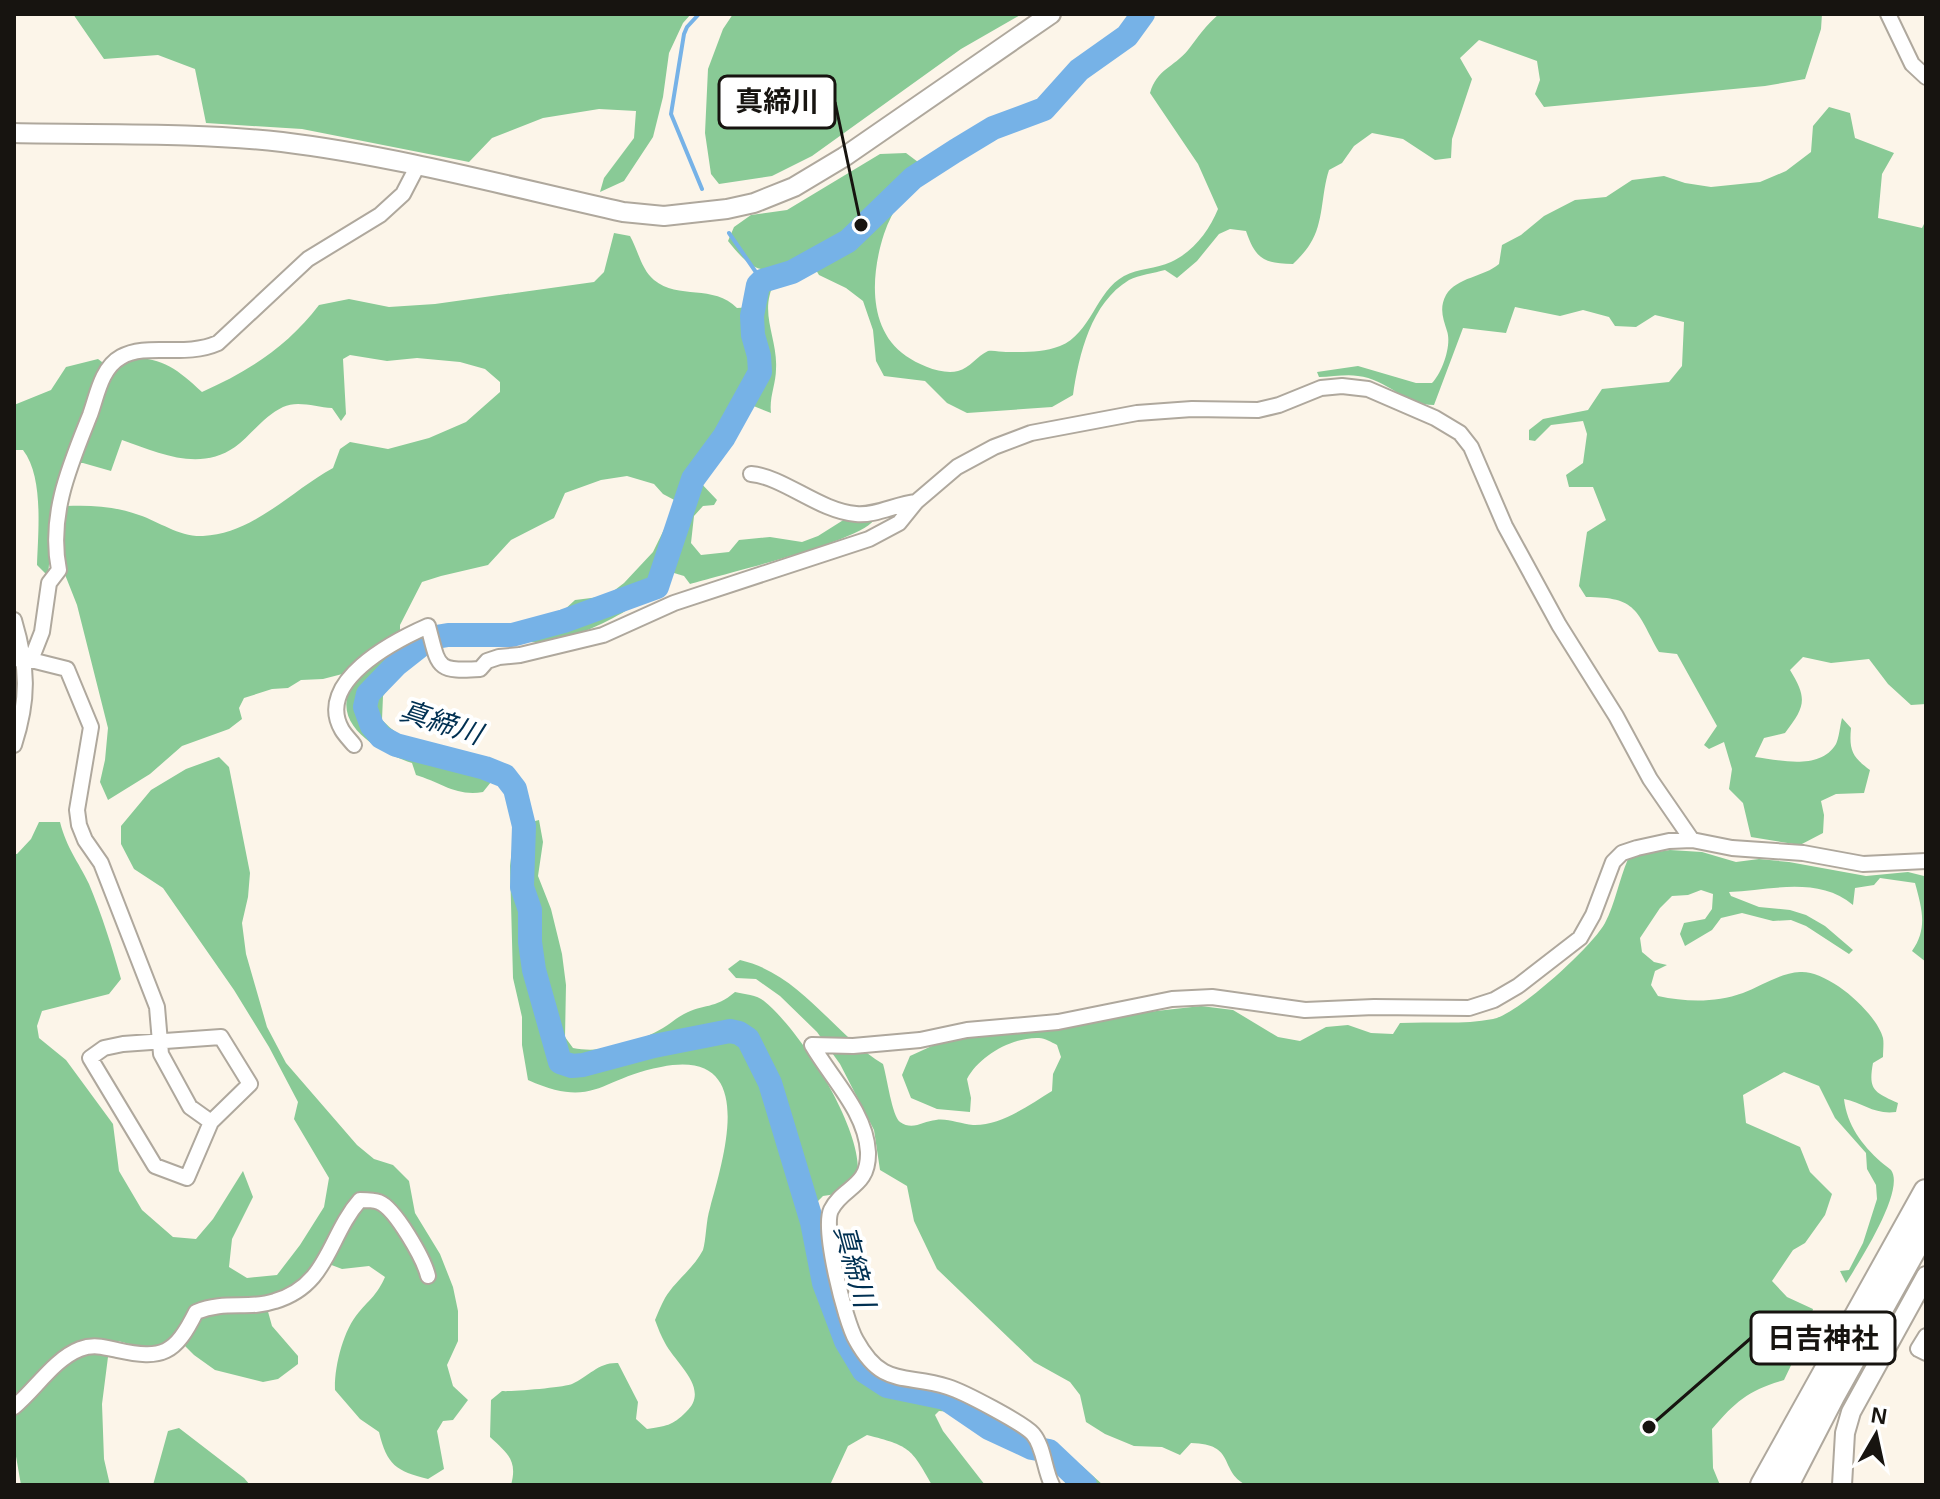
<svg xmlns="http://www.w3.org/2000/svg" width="1940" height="1499" font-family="Arial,'Noto Sans JP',sans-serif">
<rect width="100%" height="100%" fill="#fcf5e9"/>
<path fill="#89ca96" d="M73,14H691L683,23L669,53L663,97L653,137L624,181L600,192L604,178L634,138L636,111L599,109L543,118L492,138L469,162L302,129L206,123L195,69L158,55L104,59Z
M733,14H1022L961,49L812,156L772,176L719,184L711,174L705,133L708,69L723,29Z
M1219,14H1822L1821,29L1805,79L1765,86L1544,107L1535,94L1540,80L1537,61L1479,40L1460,58L1472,79L1452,139L1451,158L1435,160L1403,139L1372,133L1354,146L1342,163L1329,170C1321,194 1324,223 1310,244C1306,251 1299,258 1293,264C1264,263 1256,260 1246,231L1230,229L1219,234L1197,261L1177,278L1165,270C1154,273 1139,275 1129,280C1091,303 1079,354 1073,395L1052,407L967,413L947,403L925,381L884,376L876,361L873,330L863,301L846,288L819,275L808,257C767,274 758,279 728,241L734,227L751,215L787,210L880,154L906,153L922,165C909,187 892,210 884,234C871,274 867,329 906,356C919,365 942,375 958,371C970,368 977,356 988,351C993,350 1001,352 1006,352C1025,352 1042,353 1060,346C1091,334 1096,291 1124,276C1138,268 1156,269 1171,262C1193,252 1209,231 1218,209L1198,164L1150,93C1157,69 1173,68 1188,50C1198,37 1206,25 1219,14Z
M1829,107L1850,113L1855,138L1894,153L1882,174L1878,218L1922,228L1926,220V704L1911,705L1888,684L1869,659L1831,663L1803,657L1790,670C1808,699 1805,707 1785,733L1764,738L1755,757C1779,760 1820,771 1836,744C1839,738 1840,726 1842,718L1851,728C1849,750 1852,757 1870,770L1864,793L1836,794L1821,801L1824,815L1823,833L1800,845L1751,837L1743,803L1729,789L1732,769L1724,742L1709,749L1704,745L1717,726L1677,654L1659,652C1636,611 1638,597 1586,597L1579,586L1587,532L1606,520L1593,487H1569L1566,475L1583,463L1587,434L1583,421L1551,425L1535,441L1529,440V430L1543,419L1588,410L1602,389L1669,382L1682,366L1684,322L1655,315L1636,327L1615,326L1609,317L1583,310L1560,316L1515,307L1506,333L1463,328L1434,405C1406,405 1386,379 1358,376C1346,374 1332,377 1319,377L1317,372L1358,366L1416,383H1432C1442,373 1452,345 1447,331C1443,318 1439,308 1446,295C1457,277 1484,277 1499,264L1502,245L1521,235L1544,216L1575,200L1606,197L1632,180L1664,176L1685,183L1711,187L1760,182L1786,171L1811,152L1813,126Z
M614,233L630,236C638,250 641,269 654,280C678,300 714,284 737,308L752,307C758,296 761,285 775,282C758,312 778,338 776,369C776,384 769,397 771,413L751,405L721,432L698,480L717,500L714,505L703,506L694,516L691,543L701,555L729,552L739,540L770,537L802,542L818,536L845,519L874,520C859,542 723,574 690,584L684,576L674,573C648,604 565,651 524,641L525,627L562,612L575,600L607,596L624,583L653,552L675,507L680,503L663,494L654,484L627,476L601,480L565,493L554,518L511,540L488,565L441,576L422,582L400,625V647L413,655L383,696L382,720C410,749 454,762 492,776L491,782L483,792C457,797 440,782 416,775L412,763C387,755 340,732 347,698C348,692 353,685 356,680L350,672L323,679L301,680L288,688L272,689L244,698L239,708L242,719L229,729L182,746L150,774L108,800L100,782L105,760L108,728L77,605L62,567L59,544L66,506C91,505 114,506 139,515C160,522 179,537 203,536C253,534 291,491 333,468L340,449L350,442L388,449L429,438L466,422L500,392V382L485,369L460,362L417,358L387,361L350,355L343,359L346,414L341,421L332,408C316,407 297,400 283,407C264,416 251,435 235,447C199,472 159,453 122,440L111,471L83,463H64L52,530L48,576L37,565C38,532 44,477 23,450H14V405L51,390L66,367L98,359L114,371L124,358C161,356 176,368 202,392C249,371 287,347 319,305L349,299L389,307L435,304L594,282L604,272Z
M219,757L229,767L250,873L248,897L242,923L246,954L267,1027L286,1063L357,1145L374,1159L393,1165L409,1181L415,1213L440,1254L453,1287L458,1311V1341L447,1365L453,1386L468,1400L453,1420L443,1421L437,1431L444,1469L428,1479C396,1471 387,1465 379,1432L360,1419L335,1390C334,1368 343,1330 359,1312C370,1299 377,1295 385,1277L369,1266L342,1269L321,1261L297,1287L267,1308L272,1326L298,1356V1364L278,1379L263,1382L215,1370L194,1355L177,1338C156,1354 142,1347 118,1341L108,1357L102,1404L104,1459L110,1485H21L14,1445V854H17L31,839L39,822H60C67,849 78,861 89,884C102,915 112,947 121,979L109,994L42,1011L37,1026L39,1038L66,1060L113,1124L119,1171L142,1210L173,1237L196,1239L213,1219L243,1171L253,1197L232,1239L229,1267L247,1278L277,1275L300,1245L324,1207L329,1178L294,1119L298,1102L269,1047L234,990L163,888L134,869L121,844V826L151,790L186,769Z
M539,820L543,842L538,876L551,909L562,954L566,985L565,1037L573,1048C602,1054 637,1043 663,1028C670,1024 676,1018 684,1014C704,1003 714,1010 735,992C744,994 757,995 764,1001C800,1030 859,1123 858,1170L836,1194L823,1196L817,1202C815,1228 826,1256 831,1282C835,1301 834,1325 841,1343C860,1392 904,1409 952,1394L971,1403L1033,1441L1035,1457L993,1439L951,1412L939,1411L935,1415L943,1431L985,1485H932C911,1447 909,1446 867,1435L848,1446L830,1485H511C518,1460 507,1453 490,1437L491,1400L502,1391C512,1392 566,1387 572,1384C589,1376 599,1362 618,1363L638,1402L636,1419L647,1429C666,1426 672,1426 686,1412C711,1389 676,1364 665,1343C661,1336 658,1328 655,1320C658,1313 661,1305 665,1298C675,1281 694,1268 703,1250C706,1241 706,1220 710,1208C724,1156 759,1047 661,1067C600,1078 595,1110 528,1080L522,1045V1017L513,978L510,866L515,826Z
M1670,850L1702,852L1736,862L1759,859L1789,862L1866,876L1908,872L1924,876L1926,881V962L1912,951C1928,928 1922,909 1915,883L1880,878L1874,885L1855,888L1853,905C1818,876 1771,890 1729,892L1731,896L1759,907L1790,910L1806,915L1825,926L1853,950L1849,954L1806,926L1791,920L1773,921L1742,913L1721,918L1712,930L1685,946L1680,934L1684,923L1705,919L1712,909L1713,894L1701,890L1688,895L1672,896L1660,908L1640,938L1642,952L1654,962L1667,965L1655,971L1651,985L1658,996C1686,1002 1715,1003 1743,993C1761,986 1780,973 1800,972C1828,970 1876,1012 1883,1038C1884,1043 1883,1051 1883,1057L1873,1063C1868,1090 1874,1092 1898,1103L1896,1112C1875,1115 1863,1103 1844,1099C1847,1125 1862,1145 1881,1162C1884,1165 1888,1167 1891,1170C1906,1190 1858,1264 1846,1283L1840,1271L1849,1270L1863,1243L1877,1199L1876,1185L1867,1169L1866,1153L1835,1118L1819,1086L1784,1072L1743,1095L1746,1123L1800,1147L1810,1172L1832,1194L1825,1215L1805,1243L1793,1250L1772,1281L1787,1297L1813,1309L1808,1330L1784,1380C1749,1390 1736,1401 1712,1429L1713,1468L1720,1485H1246C1218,1470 1237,1444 1191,1443L1180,1455L1162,1447L1134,1446L1105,1434L1086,1422L1080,1395L1070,1382L1034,1362L937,1269L914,1221L907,1186L880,1170L874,1130L840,1064L817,1032L780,996L756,979L736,978L728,969L740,960C801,974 832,1033 883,1064C887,1077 892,1116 900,1122C913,1131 923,1121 936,1120C947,1118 961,1124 973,1125C1001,1126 1029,1105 1052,1091L1053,1074L1061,1057L1057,1045C1051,1042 1045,1038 1039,1038C1012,1037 979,1056 967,1079L971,1098L970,1112L937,1109L911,1098L902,1075L910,1056L945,1040L970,1035L1065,1029L1103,1017L1201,1006L1233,1010L1278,1037L1300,1041L1326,1027L1348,1025L1371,1033L1393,1034L1400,1023C1431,1021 1463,1025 1493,1019C1518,1014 1592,947 1605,923C1615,904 1619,880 1628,859L1643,854Z
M179,1428L244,1478L250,1485H153L168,1431Z
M1058,1454L1082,1466L1103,1485H1067L1052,1462Z"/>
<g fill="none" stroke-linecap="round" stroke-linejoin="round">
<path stroke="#76b2e7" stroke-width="4" d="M699,14L687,27L684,34L671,114L702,189
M729,233L762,281"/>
<path stroke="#76b2e7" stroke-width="24" d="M1085,1485L1049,1451L1032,1448L989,1428L945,1398L887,1386L864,1371L846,1341L824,1283L812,1222L770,1083L748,1039L739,1033L730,1031L654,1046L583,1065L572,1066L560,1062L534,970L530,942V910L522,887L524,826L515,789L505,776L485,768L396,745L381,737L372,726L365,707L368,694L397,664L430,638L448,635H512L564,621L657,587L693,479L724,437L760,372L759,356L753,335L752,316L758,285L762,281L792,272L848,241L913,178L955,151L993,128L1044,109L1079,70L1127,36L1143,14"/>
<defs>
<path id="minor" d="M1888,14L1912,64L1926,77
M751,474C784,477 819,511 856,514C876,516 896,504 916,502
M14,620C28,667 29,699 14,745
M14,659L31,660L42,632L49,583L59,570C48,515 70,465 90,415C97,396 101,368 121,357C147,342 184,358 218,343L308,259L380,215L403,194L417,167
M31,660L67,669L91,727L77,810L79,825L85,840L101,863L157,1007L161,1054L190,1107L211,1122
M354,745C350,740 345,735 342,730C314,682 394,641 428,626C439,667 435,672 480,669L487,661L499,657L520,655L603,635L674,603L869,539L899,523L916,502L957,467L994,447L1031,433L1137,413L1192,409L1258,410L1279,405L1321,388L1342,386L1368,389L1435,418L1460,433L1471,447L1505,526L1559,625L1616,716L1650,779L1692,840
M221,1037L250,1084L211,1122L187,1178L155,1166L90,1058L104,1048L123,1044Z
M812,1045L853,1046L920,1040L967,1030L1058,1022L1172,999L1212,997L1305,1010L1374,1007L1469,1008L1494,1000L1518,986L1580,938L1593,915L1613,862L1622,853L1637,848L1669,841L1692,840L1732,848L1803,853L1863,864L1926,861
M812,1045C831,1078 866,1112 868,1152C869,1188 843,1186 831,1210C822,1229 845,1321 856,1340C883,1389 905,1373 948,1387C964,1392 1023,1423 1033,1434C1044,1447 1044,1469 1052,1485
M1926,1336L1918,1349L1926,1353
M14,1407C35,1390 54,1359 80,1349C93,1344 104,1347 117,1350C163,1360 175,1354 196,1312C225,1300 249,1310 275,1301C329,1285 328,1236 360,1200C366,1200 374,1200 379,1202C395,1208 424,1259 428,1276"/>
<path id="tertiary" d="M14,133C103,135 194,132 282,142C396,156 511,187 623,212L664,216L727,209L754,203L794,187L844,157L1051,14
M1842,1485L1845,1433L1851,1412L1926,1276"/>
<path id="trunk" d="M1763,1485L1926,1192
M1786,1485L1832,1396L1926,1227"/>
</defs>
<use href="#minor" stroke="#afa89d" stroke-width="18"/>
<use href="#tertiary" stroke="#afa89d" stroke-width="22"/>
<use href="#trunk" stroke="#afa89d" stroke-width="28"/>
<use href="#minor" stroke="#fff" stroke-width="14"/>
<use href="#tertiary" stroke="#fff" stroke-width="18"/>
<use href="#trunk" stroke="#fff" stroke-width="24"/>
</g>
<g text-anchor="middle" stroke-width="8" stroke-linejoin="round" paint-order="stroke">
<g font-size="28" font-style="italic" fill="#003052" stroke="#fff">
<text transform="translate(441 722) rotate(18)" y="10">真締川</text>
<text transform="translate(855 1266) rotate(75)" y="10">真締川</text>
</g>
</g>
<path fill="none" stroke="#171410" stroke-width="3" d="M861 225L835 102M1649 1427L1751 1338"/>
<g fill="#171410" stroke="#fff" stroke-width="3">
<circle cx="861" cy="225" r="8"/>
<circle cx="1649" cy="1427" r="8"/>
</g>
<g fill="#fff" stroke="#171410" stroke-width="3">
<rect x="719" y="76" width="116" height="52" rx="8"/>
<rect x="1751" y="1312" width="144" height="52" rx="8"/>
</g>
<g font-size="28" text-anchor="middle" font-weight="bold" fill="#171410">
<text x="777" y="111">真締川</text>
<text x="1823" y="1348">日吉神社</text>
</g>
<rect width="1940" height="1499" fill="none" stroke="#171410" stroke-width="32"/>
<g transform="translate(1876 1435) rotate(9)" stroke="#ffffff" stroke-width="6" paint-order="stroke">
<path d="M0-6L14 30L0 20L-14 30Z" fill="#171410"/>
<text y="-12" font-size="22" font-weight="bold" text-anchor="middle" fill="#171410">N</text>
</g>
</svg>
